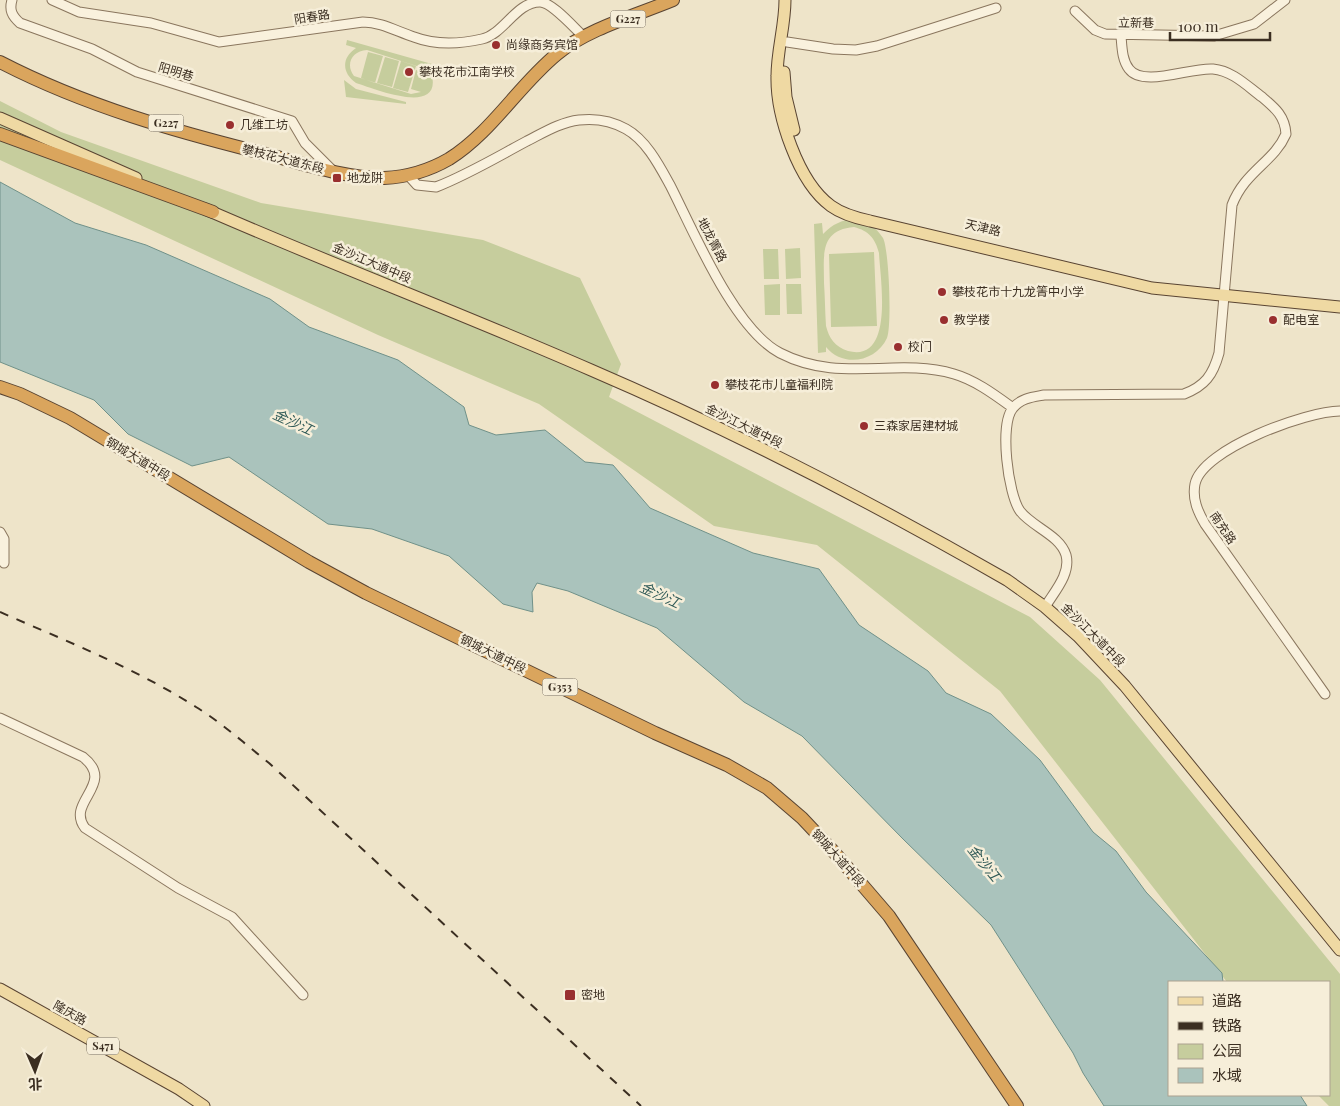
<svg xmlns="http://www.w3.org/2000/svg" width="1340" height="1106" font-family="'Playfair Display','Noto Sans SC',serif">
<rect width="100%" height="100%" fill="#eee4c9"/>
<path fill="#c6cd9d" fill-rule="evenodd" d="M347,40L439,66L438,71L430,69C448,119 375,89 356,83C342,73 341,58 356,48L346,45ZM367,50L423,68L427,73L416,70L411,89L421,92L411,94L354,76C345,64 352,51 367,50Z
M368,52L383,56L375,83L361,78Z
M385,57L399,61L392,87L377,83Z
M401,61L416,66L408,92L393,88Z
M344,80L356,89L406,102V104L346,97Z
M0,101L61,132L261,203L483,240L580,278L621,364L609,397L1030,617L1100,680L1340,974V1106H1329L1318,1095H1329V982H1227L1000,691L817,545L714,526L539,404L378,335L0,160Z
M855,219C867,222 876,227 883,238C889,249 892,326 887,338C876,362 843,368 826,347V352L818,353L814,224L822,223L823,234C833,224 841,220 855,219ZM854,227C869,231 875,238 879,253C880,278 895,363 848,351C835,347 829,338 826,326C825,312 825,297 824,283C824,256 819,230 854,227Z
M800,248L801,278L786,279L785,249Z
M763,249H778L779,279H764Z
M874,252L877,326L831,327L829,254Z
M780,284V315H765L764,285Z
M786,284H801L802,314H787Z"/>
<path fill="#aac3bc" stroke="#709189" d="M0,182L75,223L146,245L270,299L309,327L398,360L464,407L469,425L496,435L545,430L585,462L613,465L650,508L753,553L819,569L859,625L928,671L946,693L991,714L1040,760L1093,832L1116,851L1146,892L1222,973L1223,982H1169V1095H1300L1307,1106H1104L1083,1073L1073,1053L991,925L903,839L802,736L744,702L657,628L568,591L537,583L532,592L533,612L503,604L449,556L372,529L328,524L229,457L192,466L128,434L94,400L0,362Z"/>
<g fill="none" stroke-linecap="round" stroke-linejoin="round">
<defs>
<path id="minor" d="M12,0C9,10 12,16 20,23L92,49L137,72L292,121L305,143L332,170
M52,0L79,12L151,23L219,42L363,22C381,22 396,31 414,37C435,45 460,44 482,39C504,34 516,2 540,2C552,2 575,29 584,37
M1075,11L1095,30L1105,34L1214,36L1254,24L1285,0
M787,42L833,49L856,50L877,46L996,8
M408,175L417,185L436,187C467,175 497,157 527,141C543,133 561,122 579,120C596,118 612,121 626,129C646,140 659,165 670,185C694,232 734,329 780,353C840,384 895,357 954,374C975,380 995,395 1013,408
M0,532L4,539V563
M1045,607C1054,592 1071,574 1066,555C1060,535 1032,527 1020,511C1008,494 999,424 1013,408C1021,398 1033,397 1044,395L1184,394C1205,386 1213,375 1219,353L1232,205C1245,171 1274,162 1286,134C1285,116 1275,108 1262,97C1247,86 1233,71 1213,69C1191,67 1143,88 1129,69C1122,60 1122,47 1121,36
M1325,694L1205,524C1198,512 1192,499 1195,484C1202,449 1307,411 1340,411
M0,718L83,757C117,784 65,802 85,828L178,888L232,917L303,995"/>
<path id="major" d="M785,0C785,26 777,50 777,76C776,115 798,182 831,206C842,214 856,218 870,221L1152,288L1340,307
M784,72L786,97L794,130
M0,118L136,178
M205,209C333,265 463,314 591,370C733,431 873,503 1007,580L1045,607L1078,636L1125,686L1340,950
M0,989L179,1089L204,1106"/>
<path id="highway" d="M0,62C85,106 177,132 270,155C307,165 346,178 384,178C407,177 430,170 449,159C492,132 518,86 557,54C587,29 637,15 673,0
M0,134L213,212
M0,387L20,394L70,418L309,562L366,593L655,733L727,765L767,788L802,818L834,852L889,916L1017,1106"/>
</defs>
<use href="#minor" stroke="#8a765e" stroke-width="11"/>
<use href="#major" stroke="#594432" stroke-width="13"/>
<use href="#highway" stroke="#594432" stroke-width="14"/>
<use href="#minor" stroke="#f9f1dd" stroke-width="9"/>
<use href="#major" stroke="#efd9a3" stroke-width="11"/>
<use href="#highway" stroke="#daa55d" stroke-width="12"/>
<path stroke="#3b2e21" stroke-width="2" stroke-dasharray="9 9" stroke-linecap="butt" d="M0,612C66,641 135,668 196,707C222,723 245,744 269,763L641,1106"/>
</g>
<g fill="#992f2f" stroke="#f6eed9" stroke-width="2">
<circle cx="496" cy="45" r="5"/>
<circle cx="409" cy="72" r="5"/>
<circle cx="230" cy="125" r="5"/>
<rect x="332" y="173" width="10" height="10" rx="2.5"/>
<circle cx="942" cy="292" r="5"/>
<circle cx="944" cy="320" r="5"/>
<circle cx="1273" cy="320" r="5"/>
<circle cx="898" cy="347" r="5"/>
<circle cx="715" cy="385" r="5"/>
<circle cx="864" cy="426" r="5"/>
<rect x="564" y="989" width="12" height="12" rx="2.5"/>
</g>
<g text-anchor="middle" stroke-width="5" stroke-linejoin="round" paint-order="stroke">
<g fill="#f6eed9" stroke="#736858" stroke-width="1">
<rect x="610.5" y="10.5" width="35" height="17" rx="4"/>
<rect x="148.5" y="114.5" width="35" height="17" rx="4"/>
<rect x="542.5" y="678.5" width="35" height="17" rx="4"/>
<rect x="87" y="1037.5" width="32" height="17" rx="4"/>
</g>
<g font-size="11" font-weight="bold" fill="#3b2e21">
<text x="628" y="23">G227</text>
<text x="166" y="127">G227</text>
<text x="560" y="691">G353</text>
<text x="103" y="1050">S471</text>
</g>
<g font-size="12" fill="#3b2e21" stroke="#f6eed9">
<text transform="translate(312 17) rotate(-9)" y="4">阳春路</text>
<text transform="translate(1136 23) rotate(1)" y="4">立新巷</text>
<text transform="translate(176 72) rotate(17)" y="4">阳明巷</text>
<text transform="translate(283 159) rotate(14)" y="4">攀枝花大道东段</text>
<text transform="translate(983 228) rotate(13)" y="4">天津路</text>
<text transform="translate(712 240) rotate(62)" y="4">地龙箐路</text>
<text transform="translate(372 263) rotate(23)" y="4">金沙江大道中段</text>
<text transform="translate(744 426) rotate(26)" y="4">金沙江大道中段</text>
<text transform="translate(138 459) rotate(31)" y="4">钢城大道中段</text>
<text transform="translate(1223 528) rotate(56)" y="4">南充路</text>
<text transform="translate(1093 635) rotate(45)" y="4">金沙江大道中段</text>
<text transform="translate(493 654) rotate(26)" y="4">钢城大道中段</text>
<text transform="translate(838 858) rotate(48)" y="4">钢城大道中段</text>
<text transform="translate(70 1013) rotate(29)" y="4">隆庆路</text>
</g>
<g font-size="12" fill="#3b2e21" stroke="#f6eed9" text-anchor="start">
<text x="506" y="49">尚缘商务宾馆</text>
<text x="419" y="76">攀枝花市江南学校</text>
<text x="240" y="129">几维工坊</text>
<text x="347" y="182">地龙阱</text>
<text x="952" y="296">攀枝花市十九龙箐中小学</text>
<text x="954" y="324">教学楼</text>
<text x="1283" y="324">配电室</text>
<text x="908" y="351">校门</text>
<text x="725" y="389">攀枝花市儿童福利院</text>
<text x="874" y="430">三森家居建材城</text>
<text x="581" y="999">密地</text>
</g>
<g font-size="14" font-style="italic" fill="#315b58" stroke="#f6eed9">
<text transform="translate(293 422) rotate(25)" y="5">金沙江</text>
<text transform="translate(660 595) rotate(25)" y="5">金沙江</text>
<text transform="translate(984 863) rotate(51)" y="5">金沙江</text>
</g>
</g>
<rect x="1168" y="981" width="162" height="115" fill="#f6eed9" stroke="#aba18f"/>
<rect x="1178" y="997" width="25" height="8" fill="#efd9a3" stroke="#aba18f"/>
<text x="1212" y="1006" font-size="15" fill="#3b2e21">道路</text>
<rect x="1178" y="1022" width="25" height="8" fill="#3b2e21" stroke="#aba18f"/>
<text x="1212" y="1031" font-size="15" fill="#3b2e21">铁路</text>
<rect x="1178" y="1044" width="25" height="15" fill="#c6cd9d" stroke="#aba18f"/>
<text x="1212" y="1056" font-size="15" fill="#3b2e21">公园</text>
<rect x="1178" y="1068" width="25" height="15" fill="#aac3bc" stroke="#aba18f"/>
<text x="1212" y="1081" font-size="15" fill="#3b2e21">水域</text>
<g transform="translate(35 1071) rotate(178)" stroke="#f6eed9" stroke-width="4" paint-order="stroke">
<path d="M0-4L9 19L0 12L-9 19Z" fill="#3b2e21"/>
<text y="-8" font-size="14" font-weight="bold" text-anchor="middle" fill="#3b2e21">北</text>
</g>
<path d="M1170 32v8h100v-8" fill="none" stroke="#3b2e21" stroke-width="2.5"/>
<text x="1178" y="32" font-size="15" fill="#3b2e21" stroke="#f6eed9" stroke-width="4" paint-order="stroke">100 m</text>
</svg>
